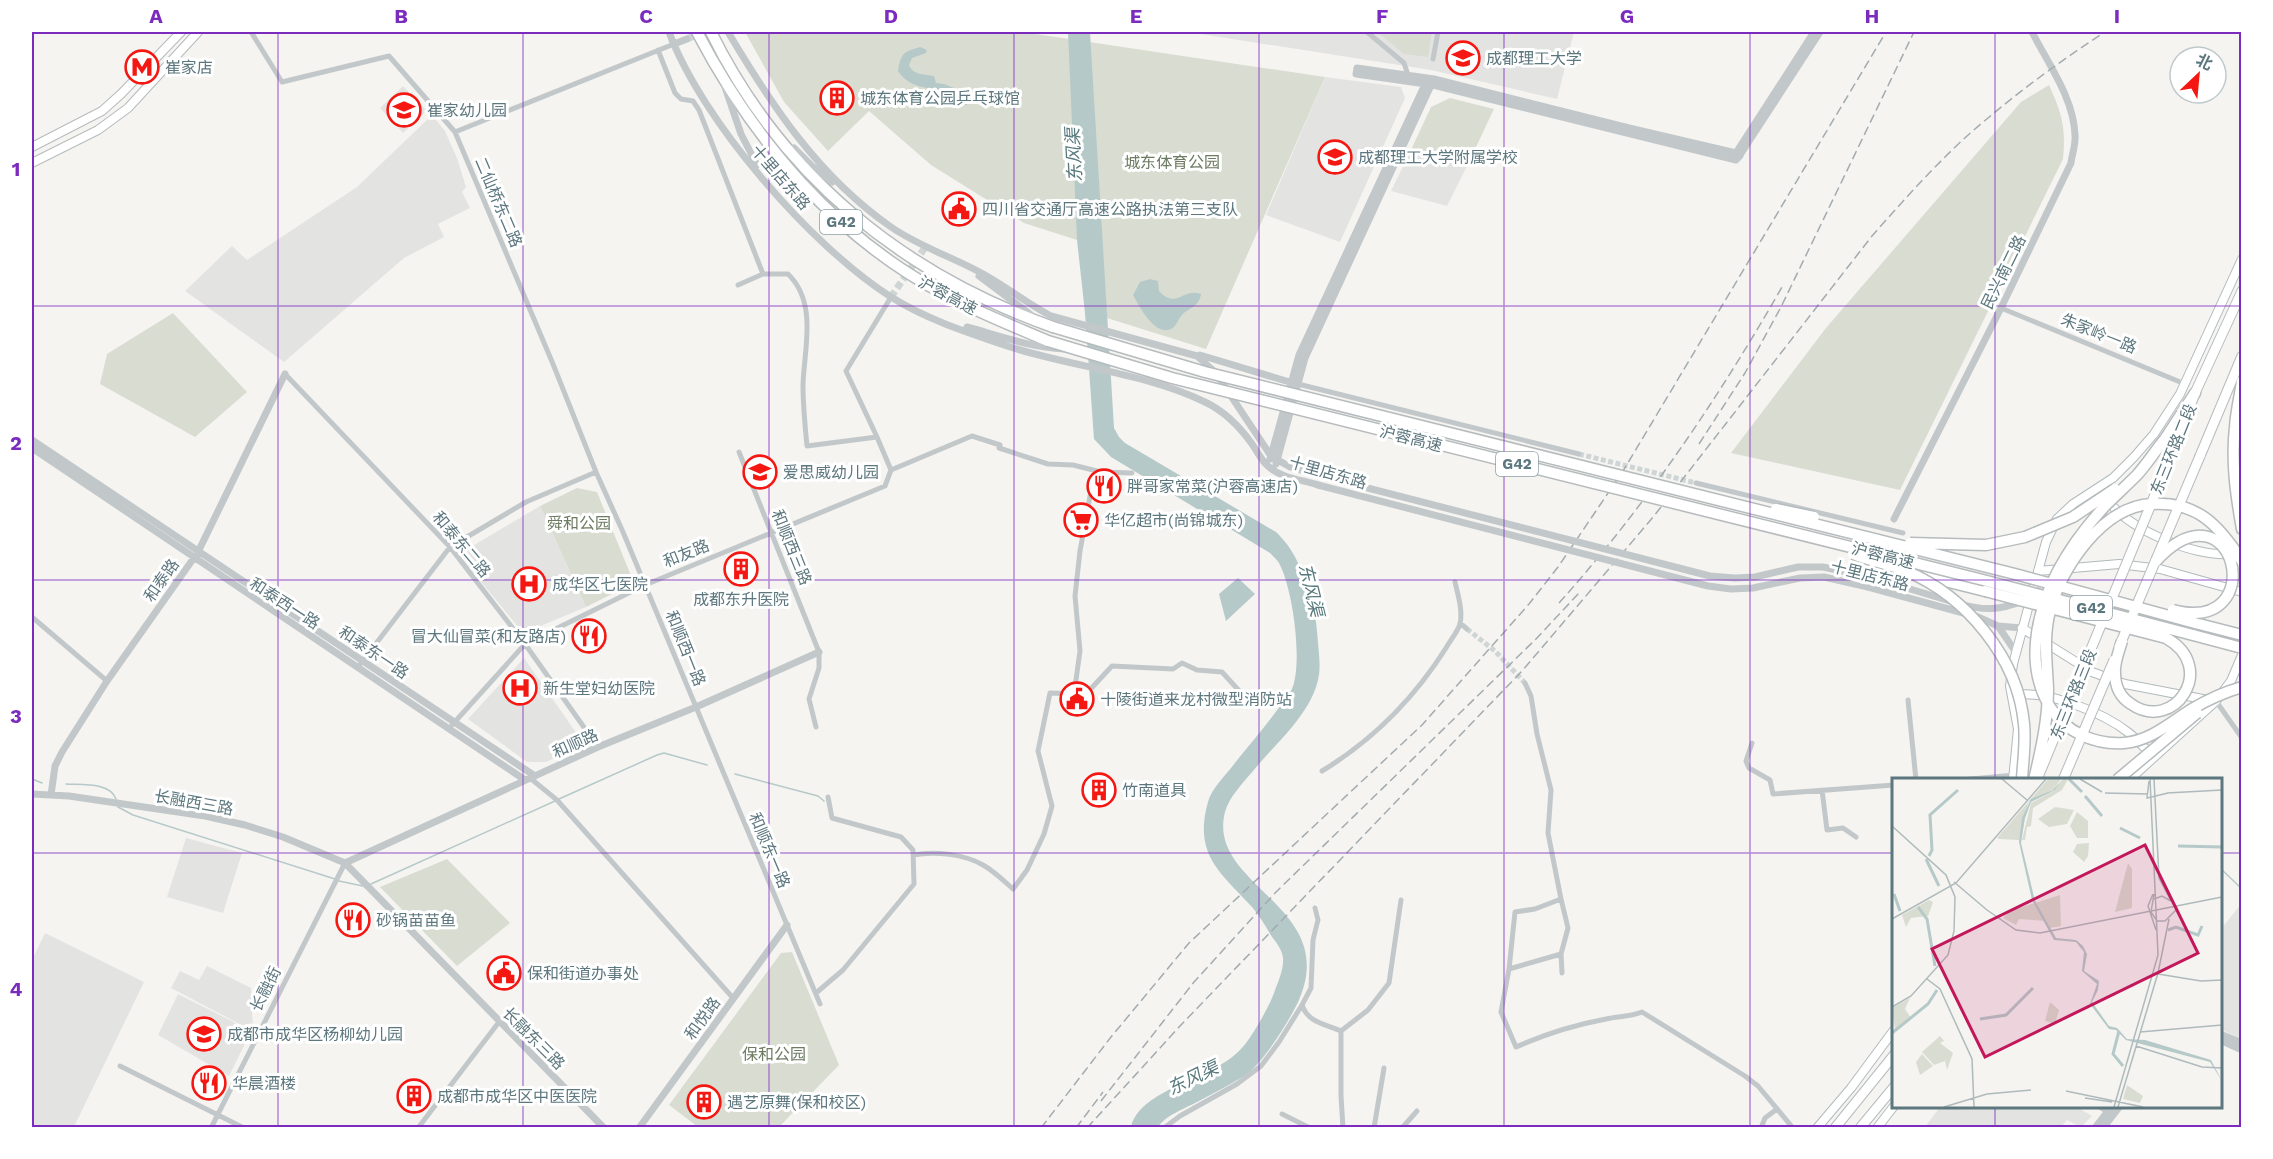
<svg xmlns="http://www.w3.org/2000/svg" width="2273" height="1159" font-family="'Work Sans','Noto Sans SC',sans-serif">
<rect width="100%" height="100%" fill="#f5f4f1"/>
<path fill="#e3e4e2" d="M1188,32H1574L1557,99L1431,70Z
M1325,77L1401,87L1405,98L1340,242L1266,215Z
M403,86L427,111L403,133L380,108Z
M432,115L445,131L457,158L466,187L462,192L470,208L438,224L444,237L404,258L284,362L185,291L232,246L247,260L357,187Z
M1410,152L1467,166L1447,206L1391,191Z
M540,506L586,607L531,630L519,628L463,560L464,551Z
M524,658L584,744L546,762H527L468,719Z
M186,838L242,853L223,913L167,897Z
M2241,904V1039L2220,1029L2221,929Z
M45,933L144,982L74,1127H32V960Z
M207,966L251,988L253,1031L171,988L180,971L199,980Z
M178,994L232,1021L250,1034L229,1076L158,1035Z
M1940,1107H2077L2092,1116L2081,1127L2067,1120L2061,1127H1925Z"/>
<path fill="#d9ddd1" d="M745,32H1022L1325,77L1206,349L1107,318L1102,242L1077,240L1024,223L931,165L869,111L828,151L784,102Z
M1377,32H1432L1428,57L1404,54Z
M2049,85C2062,114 2066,127 2063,159L1900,490L1731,453L1826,328L2021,102Z
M1450,98L1494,109L1467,166L1410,152L1431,107Z
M173,313L247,392L195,437L100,384L107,354Z
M577,488L597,492L634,583L586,607L540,506Z
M447,859L510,923L457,966L380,887Z
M792,952L839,1065L779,1127H698L669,1105L781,953Z"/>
<path fill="#b6c9c9" d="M1068,32H1090L1114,428L1119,437L1125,443L1276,532C1297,552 1304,575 1312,603C1316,617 1317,629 1318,643C1319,655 1321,668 1318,680C1310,715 1275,744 1253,771C1243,783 1229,797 1225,812C1206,886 1340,905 1299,1000C1290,1020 1264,1061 1247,1074C1232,1084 1215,1092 1199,1101C1186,1108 1166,1115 1158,1127H1131C1140,1089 1212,1079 1239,1051C1250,1041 1269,1007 1274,993C1278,982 1284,969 1283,958C1282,949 1275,941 1270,934C1265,925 1259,915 1252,907C1221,873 1193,855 1208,802C1211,790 1223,778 1231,768C1251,742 1274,717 1292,689C1303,663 1293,589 1279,563C1277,560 1273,556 1270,553L1111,457L1094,439L1085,313L1077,240Z
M920,47L927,50L926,53L912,58L909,65C913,75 923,74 934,76L936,83L944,84L964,92L967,105H960L954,93C933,86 912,92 898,71C901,53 903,52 920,47Z
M1150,279L1158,281L1159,291C1177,310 1182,287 1201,294C1199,307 1190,307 1182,315C1179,318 1177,324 1174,327C1157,341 1139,306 1133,295L1140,282Z
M1238,578L1255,594L1226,621L1219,594Z"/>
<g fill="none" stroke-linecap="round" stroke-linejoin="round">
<path stroke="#b6c9c9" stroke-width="1.5" d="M735,774L818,796L824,801
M32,779L42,783
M66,784C82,785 110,782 116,799
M559,799L657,755L664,753L707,765
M118,807L133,815L335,879
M2220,868L2242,889
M339,881L363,886
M371,884L555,801"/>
<path stroke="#cfd5d4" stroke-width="5" stroke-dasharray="5 2.5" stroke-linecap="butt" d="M1579,454L1696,483
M1467,629L1495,651L1525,683"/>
<path stroke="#cfd5d4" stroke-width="7" stroke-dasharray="7 3.5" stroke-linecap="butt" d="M687,39L704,32
M891,297L926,246"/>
<defs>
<path id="secondary" d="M2106,498C2127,529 2193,557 2230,554
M2038,571L2119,564L2160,569L2242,592
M2022,628L2092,672L2125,684L2208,700
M2015,695C2048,690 2104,713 2129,733C2138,740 2145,749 2153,756
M2013,780L2018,729L2010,686L2013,664L2046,542L2057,519L2073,504L2113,478L2134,457L2154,434L2180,394L2242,259
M2129,780L2216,701L2231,681L2242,655
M1817,1128L1851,1088L1894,1030
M1877,1128L1894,1106"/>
<path id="primary" d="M32,147L102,111L121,94L181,32
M32,163L98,130L128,108L198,32"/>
<path id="trunk" d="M2176,444L2195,393L2242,291
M2200,456L2242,356
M1835,1128L1894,1055
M1860,1128L1894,1087"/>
<path id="motorway" d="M697,32C753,139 835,237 944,294C977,312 1013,326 1048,341
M711,32C782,176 903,274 1053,327
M2242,381C2240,396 2236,411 2235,427C2231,462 2236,495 2242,529
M2165,439L2195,393
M1917,574L1985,591
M2195,623L2242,635
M2193,635L2242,648"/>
</defs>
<use href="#secondary" stroke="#b1babd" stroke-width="10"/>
<use href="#primary" stroke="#b5bbbd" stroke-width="10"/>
<use href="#trunk" stroke="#b6bbbd" stroke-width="11"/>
<use href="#motorway" stroke="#b6bbbd" stroke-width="13"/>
<path stroke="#c2c8ca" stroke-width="5" d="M251,32L282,82L389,56L455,132L553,364L596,472L623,532L820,1004
M1367,32L1404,63L1408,75
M658,50L675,93L681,99L693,101L699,110L763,274
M1433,59L1438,32
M455,132L674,44
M738,285L763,274H788C818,303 804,349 803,385C803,405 805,426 807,446L877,437L891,470L972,436L1000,445L999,448L1048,464L1073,465L1101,472L1132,473
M2001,308L2185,384
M285,374L450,547L525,644L598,747
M1298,384L1579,454
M877,437L846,371L891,297
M739,452L819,652V668L809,699L816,727
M1696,483L1903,533
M32,617L107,681
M1460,623L1467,629
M358,667L450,547L526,502L596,472
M1525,683L1531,696L1537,734L1551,790L1548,833L1561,899L1535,909L1515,912L1509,969L1501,1012L1516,1047C1545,1034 1574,1025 1606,1019C1618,1016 1630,1017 1642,1012L1745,1076L1758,1086L1793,1128
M1074,694L1080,651L1075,596L1080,551L1093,480L1101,472
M1908,700L1916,780
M2216,701L2242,738
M452,725L525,644L645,585L885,486L891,470
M1752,743L1746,761L1749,768L1770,780L1773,794L1894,785
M1322,771C1373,740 1415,697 1446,648C1450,641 1458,631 1460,624C1463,611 1458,595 1455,582
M530,778L557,800L733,998
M1960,780L2015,775
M1822,790L1827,830L1843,828L1856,837
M913,855C935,851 964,854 983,865C994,871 1004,881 1013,889L1027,870L1044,834L1052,806L1038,751L1050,693L1086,694L1112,666L1173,669L1182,663L1197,670L1222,672L1243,695
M1561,899L1568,928L1561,954L1562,973
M1509,969L1561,954
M816,993L843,970L914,884L913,850L901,837L832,818L828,797
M1302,1005C1308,1023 1326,1024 1341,1031
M120,1066L244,1128
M2098,1106L2109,1113
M1282,1114L1310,1128
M211,1128L345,863
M418,1128L499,1022
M1164,1128L1180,1116L1237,1084L1261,1066L1279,1042L1302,1005L1311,988L1313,940L1318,920L1315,908
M1343,1128L1341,1096V1031L1368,1010L1389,983L1401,900
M1374,1128L1384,1068
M1402,1128L1417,1111
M1761,1128L1765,1118L1777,1109"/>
<path stroke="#c2c8ca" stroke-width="7" d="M669,32C702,121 811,246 891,297C926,319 966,332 1004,345C1070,367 1142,372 1205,402C1224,411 1240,427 1252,444C1257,451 1261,460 1268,466C1280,478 1303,480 1318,485
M728,32C772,106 819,177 891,227C920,247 955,258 985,275C1008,288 1028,304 1051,316L1197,356L1215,372L1271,456L1290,467L1321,476
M674,44L687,39
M725,87L741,134L757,165
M794,148L812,166L832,182
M1736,156V153L1814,32
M1738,158L1820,32
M1736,160L1433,85L1356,74L1357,68L1434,79L1629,128L1736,153L1740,156
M979,276L1030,314
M967,327C1000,336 1029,347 1064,349
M1200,355L1296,384
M32,440L535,776
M32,448L525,780
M1270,459L1299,355L1427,80
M1276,464L1305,358L1433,81
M1894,519L2001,308L2071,163C2072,154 2076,144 2075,135C2074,99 2048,63 2032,32
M1870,577L1950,601
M1868,587L1978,617L1998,626L2015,651
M1961,604C1984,611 2000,610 2023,601
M1998,626L2022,628
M32,794L69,796L205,816L245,825L283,837L345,863L604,1128
M51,795L55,766L62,752L107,681L198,552L285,374
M345,863L598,747L696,707L819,652
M2220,1034L2242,1043
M2220,1040L2242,1050
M639,1128L787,925
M2095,1128L2112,1106
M2103,1128L2120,1106"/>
<use href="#secondary" stroke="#fff" stroke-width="8"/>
<use href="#primary" stroke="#fff" stroke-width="8"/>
<use href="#trunk" stroke="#fff" stroke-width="9"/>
<use href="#motorway" stroke="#fff" stroke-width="10"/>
<path stroke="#a2abaf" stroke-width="1.5" stroke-dasharray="9 4.5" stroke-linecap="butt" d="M1699,444L1745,373L1781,307L1914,32
M1559,603C1645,507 1718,399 1782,287
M1101,1101L1194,982L1276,892L1536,639L1579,593
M1041,1128L1111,1037L1189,943L1422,725L1529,604L1558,567L1623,471L1886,32
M1076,1128L1103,1092
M1087,1128L1180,1026L1522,671L1654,516L1872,236C1903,201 1933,167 1967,136C2010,98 2057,63 2105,32"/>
<defs>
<path id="trunk-bridge" d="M2119,647L2200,456
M2038,777L2176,444
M2063,780L2114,660"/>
<path id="motorway-bridge" d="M1053,327L1205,372L2015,574L2195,623
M1048,341L1172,378L1983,580L2193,635
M2165,439C2155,451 2147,464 2137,475C2126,486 2115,496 2104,507C2072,542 2044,585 2037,633C2033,660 2036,684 2050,707C2065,732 2095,745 2124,743C2150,741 2170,723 2192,709C2207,700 2225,692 2242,687
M1776,509L1814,517
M1910,543L1986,545L2025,537L2073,517L2115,489
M1853,554C1870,561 1889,564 1906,571C1966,596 2018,658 2024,724C2026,742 2023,761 2022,779
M2156,561C2235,476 2272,636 2173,610
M1985,591L2166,638C2219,667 2174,734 2131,704C2120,697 2115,686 2115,673C2114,663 2119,651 2122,641
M2034,780C2041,750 2048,720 2048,689C2047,663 2043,637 2050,611C2061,568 2102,507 2151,504C2197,501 2219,525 2242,561
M2117,780L2197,713"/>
</defs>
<use href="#trunk-bridge" stroke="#b6bbbd" stroke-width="11" stroke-linecap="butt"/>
<use href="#motorway-bridge" stroke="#b6bbbd" stroke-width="13" stroke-linecap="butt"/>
<path stroke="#c2c8ca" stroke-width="7" d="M1321,476L1710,576L1735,578L1755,577L1798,567H1823L1870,577
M1318,485L1708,586L1731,589L1753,588L1800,578L1824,577L1868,587"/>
<use href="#trunk-bridge" stroke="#fff" stroke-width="9"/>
<use href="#motorway-bridge" stroke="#fff" stroke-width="10"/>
</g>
<path fill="none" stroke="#7b2cbf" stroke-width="1.5" stroke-opacity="0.55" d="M278,32V1128M523,32V1128M769,32V1128M1014,32V1128M1259,32V1128M1504,32V1128M1750,32V1128M1995,32V780M32,306H2242M32,580H2242M32,853H1894M2220,853H2242M1995,1106V1128"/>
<defs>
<symbol id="university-ring" viewBox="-11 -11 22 22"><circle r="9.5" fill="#fff" stroke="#f41712" stroke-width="1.5"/><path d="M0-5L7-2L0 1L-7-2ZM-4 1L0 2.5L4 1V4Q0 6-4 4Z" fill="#f41712"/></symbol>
<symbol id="metro-ring" viewBox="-11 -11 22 22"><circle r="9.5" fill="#fff" stroke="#f41712" stroke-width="1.5"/><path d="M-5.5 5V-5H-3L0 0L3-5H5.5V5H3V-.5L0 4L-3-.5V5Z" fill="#f41712"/></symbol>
<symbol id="building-ring" viewBox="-11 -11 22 22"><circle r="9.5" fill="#fff" stroke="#f41712" stroke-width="1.5"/><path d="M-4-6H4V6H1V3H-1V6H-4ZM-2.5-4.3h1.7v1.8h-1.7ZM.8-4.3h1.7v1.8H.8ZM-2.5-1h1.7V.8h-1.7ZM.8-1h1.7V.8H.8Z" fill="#f41712"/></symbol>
<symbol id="school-ring" viewBox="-11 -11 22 22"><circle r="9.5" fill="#fff" stroke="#f41712" stroke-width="1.5"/><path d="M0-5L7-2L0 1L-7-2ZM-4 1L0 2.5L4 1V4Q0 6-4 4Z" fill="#f41712"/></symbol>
<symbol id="civic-ring" viewBox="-11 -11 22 22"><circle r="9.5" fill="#fff" stroke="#f41712" stroke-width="1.5"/><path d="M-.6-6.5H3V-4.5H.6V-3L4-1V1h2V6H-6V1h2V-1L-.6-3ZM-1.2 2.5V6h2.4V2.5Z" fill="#f41712"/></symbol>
<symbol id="restaurant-ring" viewBox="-11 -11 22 22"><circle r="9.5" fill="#fff" stroke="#f41712" stroke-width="1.5"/><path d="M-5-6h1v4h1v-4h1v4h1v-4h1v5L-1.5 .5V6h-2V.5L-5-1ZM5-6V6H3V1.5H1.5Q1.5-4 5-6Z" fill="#f41712"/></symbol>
<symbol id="supermarket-ring" viewBox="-11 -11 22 22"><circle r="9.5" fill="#fff" stroke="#f41712" stroke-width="1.5"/><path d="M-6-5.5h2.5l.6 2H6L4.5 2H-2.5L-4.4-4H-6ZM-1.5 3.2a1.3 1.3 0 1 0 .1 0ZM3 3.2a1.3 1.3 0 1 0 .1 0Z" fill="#f41712"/></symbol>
<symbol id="hospital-ring" viewBox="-11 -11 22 22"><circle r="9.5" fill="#fff" stroke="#f41712" stroke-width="1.5"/><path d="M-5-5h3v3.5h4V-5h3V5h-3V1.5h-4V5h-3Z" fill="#f41712"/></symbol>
</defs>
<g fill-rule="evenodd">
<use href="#university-ring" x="1444" y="39" width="38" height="38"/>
<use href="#metro-ring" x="123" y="48" width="38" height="38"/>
<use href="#building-ring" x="818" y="79" width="38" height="38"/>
<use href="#school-ring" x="385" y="91" width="38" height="38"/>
<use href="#school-ring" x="1316" y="138" width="38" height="38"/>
<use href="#civic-ring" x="940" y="190" width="38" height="38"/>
<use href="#school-ring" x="741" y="453" width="38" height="38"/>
<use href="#restaurant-ring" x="1085" y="467" width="38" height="38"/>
<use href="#supermarket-ring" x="1062" y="501" width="38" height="38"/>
<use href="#building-ring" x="722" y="550" width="38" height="38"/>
<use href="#hospital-ring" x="510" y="565" width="38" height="38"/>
<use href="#restaurant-ring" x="570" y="617" width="38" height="38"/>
<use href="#hospital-ring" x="501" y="669" width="38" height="38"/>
<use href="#civic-ring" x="1058" y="680" width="38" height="38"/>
<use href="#building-ring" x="1080" y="771" width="38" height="38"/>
<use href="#restaurant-ring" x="334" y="901" width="38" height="38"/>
<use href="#civic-ring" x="485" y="954" width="38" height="38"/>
<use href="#school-ring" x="185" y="1015" width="38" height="38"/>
<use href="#restaurant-ring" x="190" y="1064" width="38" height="38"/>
<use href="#building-ring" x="395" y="1077" width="38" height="38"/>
<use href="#building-ring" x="685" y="1083" width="38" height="38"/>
</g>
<g text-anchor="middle" stroke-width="6" stroke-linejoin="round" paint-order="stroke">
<g fill="#fff" stroke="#8ea0a5" stroke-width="1.5">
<rect x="820" y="210" width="42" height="24" rx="4.5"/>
<rect x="1496" y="452" width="42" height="24" rx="4.5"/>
<rect x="2070" y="596" width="42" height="24" rx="4.5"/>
</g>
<g font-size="15" font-weight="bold" fill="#5d777f">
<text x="841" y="227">G42</text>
<text x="1517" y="469">G42</text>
<text x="2091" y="613">G42</text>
</g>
<g font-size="16" fill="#5d777f" stroke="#fff" text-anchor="start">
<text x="1486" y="64">成都理工大学</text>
<text x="165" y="73">崔家店</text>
<text x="860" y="104">城东体育公园乒乓球馆</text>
<text x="427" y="116">崔家幼儿园</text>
<text x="1358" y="163">成都理工大学附属学校</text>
<text x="982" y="215">四川省交通厅高速公路执法第三支队</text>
<text x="783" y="478">爱思威幼儿园</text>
<text x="1127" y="492">胖哥家常菜(沪蓉高速店)</text>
<text x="1104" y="526">华亿超市(尚锦城东)</text>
<text x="552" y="590">成华区七医院</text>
<text x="741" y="605" text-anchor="middle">成都东升医院</text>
<text x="566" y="642" text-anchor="end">冒大仙冒菜(和友路店)</text>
<text x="543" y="694">新生堂妇幼医院</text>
<text x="1100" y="705">十陵街道来龙村微型消防站</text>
<text x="1122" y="796">竹南道具</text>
<text x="376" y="926">砂锅苗苗鱼</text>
<text x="527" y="979">保和街道办事处</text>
<text x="227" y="1040">成都市成华区杨柳幼儿园</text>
<text x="232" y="1089">华晨酒楼</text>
<text x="437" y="1102">成都市成华区中医医院</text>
<text x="727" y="1108">遇艺原舞(保和校区)</text>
</g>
<g font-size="16" fill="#6c7b61" stroke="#fff">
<text x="1172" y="168">城东体育公园</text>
<text x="579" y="529">舜和公园</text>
<text x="774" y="1060">保和公园</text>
</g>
<g font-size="16" fill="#5d777f" stroke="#fff">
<text transform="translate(781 177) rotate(49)" y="6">十里店东路</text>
<text transform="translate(499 202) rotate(67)" y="6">二仙桥东二路</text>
<text transform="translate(2003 272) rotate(-64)" y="6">民兴南二路</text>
<text transform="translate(948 295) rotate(28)" y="6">沪蓉高速</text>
<text transform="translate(2099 333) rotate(22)" y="6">朱家岭一路</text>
<text transform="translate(1411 438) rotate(14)" y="6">沪蓉高速</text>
<text transform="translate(2173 449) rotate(-68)" y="6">东三环路二段</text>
<text transform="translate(1328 472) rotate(16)" y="6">十里店东路</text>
<text transform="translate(462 544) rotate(50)" y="6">和泰东二路</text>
<text transform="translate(792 547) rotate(68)" y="6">和顺西三路</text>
<text transform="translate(686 553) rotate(-22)" y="6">和友路</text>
<text transform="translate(1883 555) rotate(14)" y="6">沪蓉高速</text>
<text transform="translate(1870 575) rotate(14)" y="6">十里店东路</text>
<text transform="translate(161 580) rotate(-55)" y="6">和泰路</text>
<text transform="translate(285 603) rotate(33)" y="6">和泰西一路</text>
<text transform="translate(686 648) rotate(68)" y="6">和顺西一路</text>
<text transform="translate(374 652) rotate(34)" y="6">和泰东一路</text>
<text transform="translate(2073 694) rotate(-68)" y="6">东三环路三段</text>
<text transform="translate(575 743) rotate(-24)" y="6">和顺路</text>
<text transform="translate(194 802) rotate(10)" y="6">长融西三路</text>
<text transform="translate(770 850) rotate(67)" y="6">和顺东一路</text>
<text transform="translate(265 989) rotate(-63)" y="6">长融街</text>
<text transform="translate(702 1018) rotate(-54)" y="6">和悦路</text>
<text transform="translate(534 1038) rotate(45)" y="6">长融东三路</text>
</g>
<g font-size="18" font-style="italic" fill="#58797c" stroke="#fff">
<text transform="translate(1074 155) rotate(-93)" y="6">东风渠</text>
<text transform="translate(1311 590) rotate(76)" y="6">东风渠</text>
<text transform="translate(1193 1078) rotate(-26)" y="6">东风渠</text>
</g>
</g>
<g transform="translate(1892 778)">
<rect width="330" height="330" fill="#f5f4f1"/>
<path d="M156,1H169L162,11L136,25L127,62L107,61L105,60ZM171,1H176L170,12L141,30L139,48L135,49L133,62H130L139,25L163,12ZM163,29L182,32L175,46L157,49L146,41ZM185,34L196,43V60H185L178,48ZM197,65L196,78L192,84L181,74L185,66ZM236,85L240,91V130L223,134ZM168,117L169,148L158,150L154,143L127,141L124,147L111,140L118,133ZM37,122L41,124L36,138L19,140L14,149L10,137ZM18,220L13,231L19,240L3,251L0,230ZM158,224L167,232L163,246L153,243ZM48,258L52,263L48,265L61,275L55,292L53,283L42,287L30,274ZM30,276L41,288L28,297L24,284ZM235,307L251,318L248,325L231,321Z" fill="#d9ddd1"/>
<path d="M171,1L163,12L139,24L133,40L129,65L143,123L164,160L184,162L191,168L195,176L192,193L207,203L206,212L200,224L217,248L225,250L235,261L253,262L319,282L330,303L318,284L234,262L224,252L217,251L198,226L205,206L190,193L192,174L184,164L162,162L140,122L127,64L130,40L139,21L161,12Z" fill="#b6c9c9"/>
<path fill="none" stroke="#b6c9c9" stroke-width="3" d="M177,1L190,14M193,18L210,38M228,50L248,60M286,68L330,69M37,78L40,72L38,37L66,12M34,81L47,108M2,116L8,133M26,129L35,141L43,188M276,152L284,149L306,157L310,148M88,241L114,237L141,210M227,253L221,276L231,288M0,255L36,226L45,212"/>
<path fill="none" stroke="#afbabc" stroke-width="1.5" d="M110,1L135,22M188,1L210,14M262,1L267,100L279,123M257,3L255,20L276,15M213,15L256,16M275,15L330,12M0,48L54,97L63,119L62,153L56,177L19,218L0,229M62,104L95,132M261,116L256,128L264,152M262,116L259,134L265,143H273L286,130M262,121L270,118L279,123M95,132L124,152L148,155L330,119M0,141L64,105L154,1M266,196L309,203L330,202M35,201L48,211L80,281L82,329M248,254L330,247M244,268L310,289L330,290M174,313L251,329M193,320L220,324M52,329L95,316L139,312M222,329L266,177L258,1M226,329L266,195L277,141"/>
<path fill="#c2185b" fill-opacity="0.15" stroke="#c2185b" stroke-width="3" d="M253,67L306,175L93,279L40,171Z"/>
<rect width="330" height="330" fill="none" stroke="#5d777f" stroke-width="3"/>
</g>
<rect width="2273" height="1159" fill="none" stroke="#ffffff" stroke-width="66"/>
<g transform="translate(2198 75) rotate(26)"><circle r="28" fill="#ffffff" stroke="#bec9cc" stroke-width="1.5"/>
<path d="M0-4.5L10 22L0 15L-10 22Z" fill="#f41712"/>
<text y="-9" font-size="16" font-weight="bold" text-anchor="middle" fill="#5d777f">北</text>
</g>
<rect x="33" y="33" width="2207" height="1093" fill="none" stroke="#7b2cbf" stroke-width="2"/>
<g font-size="20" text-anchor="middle" font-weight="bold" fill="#7b2cbf">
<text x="156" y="23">A</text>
<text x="401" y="23">B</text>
<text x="646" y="23">C</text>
<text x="891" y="23">D</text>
<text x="1136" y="23">E</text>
<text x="1382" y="23">F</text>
<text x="1627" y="23">G</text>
<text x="1872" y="23">H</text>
<text x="2117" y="23">I</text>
<text x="16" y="176">1</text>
<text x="16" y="450">2</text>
<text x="16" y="723">3</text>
<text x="16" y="996">4</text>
</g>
</svg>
